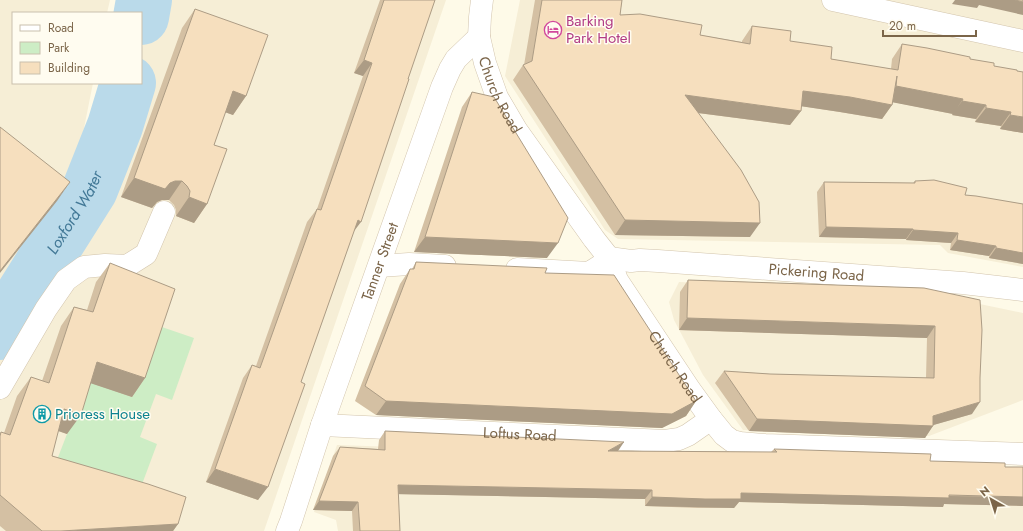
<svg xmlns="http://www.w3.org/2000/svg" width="1023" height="531" font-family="Jost,sans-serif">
<rect width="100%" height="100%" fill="#fefae8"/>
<path fill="#f6eed6" d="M0,0H110L107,13H13V83H93L72,188L57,201L0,284Z
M156,0H446L264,531H0V354L78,248L131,83H141V51L154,9Z
M520,0H1023V267L948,253L940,245L618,239L605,230L505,76Z
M679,282L932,294L1023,313V400L929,436L743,430L703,375L674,320L669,302Z
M337,445L852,462L1023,474V531H338L336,520L314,512Z"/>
<path fill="#cdedc5" d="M156,325L194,338L172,400L156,394L140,437L157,444L135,503L50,478L67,434L84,381Z"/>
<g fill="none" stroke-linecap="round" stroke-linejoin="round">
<g stroke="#badaea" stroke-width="56">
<path d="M141,17L144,0"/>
<path id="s1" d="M0,332L90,189L115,126L128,83"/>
</g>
<defs>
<g id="minor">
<path id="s2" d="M482,0L480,17L479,37L485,63L497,97L517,131L594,239L609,258L617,280L690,390L711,419L724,435L732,441L740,443L765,445L1023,454"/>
<path d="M833,0L1023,41"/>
<path id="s3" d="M609,258L631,261L640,260L658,261L963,283L1023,290"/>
<path d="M379,266L409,264L445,266"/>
<path d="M517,269L589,273L600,266L609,258"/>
<path d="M0,388L46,309L66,280L84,267L105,265L127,266L146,254L164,212"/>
<path id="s4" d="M322,425L665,441L679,439L688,435L711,419"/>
<path id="s5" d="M287,531L291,521L322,425L442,87L450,69L456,59L479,37"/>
</g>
</defs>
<use href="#minor" stroke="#d2c4ac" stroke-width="23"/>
<use href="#minor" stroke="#fff" stroke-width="22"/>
</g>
<path fill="#d4c0a3" d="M380,0H435L301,382L258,500L206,482L243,378L252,365L256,366L307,222L317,209L363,76L354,73Z
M535,0H622L620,15L700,35L742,42V41L752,26L831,59L891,69L892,59L902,44L970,59L994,66L1023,133L1000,129L1001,126L975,122L976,119L952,115L953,114L893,102L892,105L882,119L840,112L801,106V111L790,125L698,113L750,237L615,235L513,80L523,65H524Z
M195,9L246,96L233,115L225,112L214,145L207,204L194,223L176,216V210L174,205L169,200H162L157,202L152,208L121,197L182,28Z
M472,92L547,258L414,252L462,107Z
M915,181L965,195L1023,204V264L989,258V256L950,250L951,243L906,240V239L819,237L817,192L824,182L913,183Z
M416,262L545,273L696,401L686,416L662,428L376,415L355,401L400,284L410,269H412Z
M110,263L145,378L132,397L91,383L67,434L58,431L52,456L178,524L173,531H6L0,526V434L1,432L4,433L17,396L31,377L42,381L61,326L74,307L87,310L96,282Z
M688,280L924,288L972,414L933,425L925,438L749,431L715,383L724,371L770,374L926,378L927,338L679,330L680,292Z
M385,431L618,451L771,452L774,449L1005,467H1023V506L944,504L943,507L739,502L734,508H698L645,506V499L398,494L400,531H353L352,511L313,510L333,456L340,447L378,449L379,440Z"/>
<path fill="#ac9c85" d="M955,0H1015L1023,2V15L979,5L977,8L952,4Z
M364,60L372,63L363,76L354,73Z
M896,86L963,99L953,114L886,101Z
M233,91L246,96L233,115L219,110Z
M803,91L850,97L892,105L882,119L840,112L793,105Z
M685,95L801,111L790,125L675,110Z
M962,101L986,105L976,119L952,115Z
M986,108L1011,112L1001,126L975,122Z
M1010,115L1023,117V133L1000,129Z
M134,178L170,183L175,181H182L169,200H162L157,202L152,208L121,197Z
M70,182L57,201L0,273V271Z
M189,197L207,204L194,223L176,216Z
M358,220L361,222L351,235Z
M625,220L760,223L750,237L615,235Z
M826,227L913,229L906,239L819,237Z
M913,230L958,233L951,243L906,240Z
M425,237L558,243L547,258L414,252Z
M957,240L996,246L989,256L950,250Z
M996,248L1023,253V264L989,258Z
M687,318L935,326L927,338L679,330Z
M97,362L145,378L132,397L84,381Z
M386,401H696L686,416L662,428L376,415Z
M980,402L972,414L930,426H933L925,438L749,431L757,419L933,416Z
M64,409L81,415L67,434L50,428Z
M624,442L618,451H608Z
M215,469L268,487L258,500L206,482Z
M398,485L652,490L645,499L391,494Z
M741,493L1023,497V506L944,504L943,507L739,502L734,508L645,506L652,497Z
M319,501L358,502L352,511L313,510Z
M178,524L173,531H61Z"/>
<path fill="#f6dfbe" stroke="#ac9c85" d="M384,0H435L408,79H409L361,222L358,220L301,382L305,384L268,487L215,469L252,365L260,368L317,209L321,210L372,63L364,60Z
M542,0H622L620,15L640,14L702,25L700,35L750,44L752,26L791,31L790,41L832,47L831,59L898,70L902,44L927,48L970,57V59L994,63V66L1017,70V71L1023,72V117L1010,115L1011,112L986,108V105L962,101L963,99L896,86L897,76L892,105L850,97L803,91L801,111L685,95L741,170L759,202L760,223L625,220L523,65L532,61Z
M1015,0H1023V2Z
M195,9L268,35L246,96L233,91L214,145L227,149L207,204L189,197L190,191L187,186L182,181H175L170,183L165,189L134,178Z
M472,92L494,97L568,218L558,243L425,237Z
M0,127L70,182L0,271Z
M934,180L967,188L965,195L976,196L1023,204V253L996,248V246L957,240L958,233L913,230V229L826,227L824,182L915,183V181Z
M416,262L547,268L545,273L614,275L696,401L672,414L386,401L365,386L410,269H414Z
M110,263L175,289L145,378L97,362L81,415L64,409L52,456L148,484L186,497L178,524L61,531H42L0,495V436L1,432L10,435L31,377L49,383L74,307L93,312Z
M688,280L924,288L980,300L982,330L980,378V402L933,416V426L757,419L724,371L770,374L934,378L935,326L687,318Z
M385,431L624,442L608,451L777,452L774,449L931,454L930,461L1005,463V467H1023V497L949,495V498L741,493V499H705L652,497V490L398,485L400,531H360L358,502L319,501L340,447L385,450Z"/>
<defs>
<symbol id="hotel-ring" viewBox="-11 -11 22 22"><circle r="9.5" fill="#fffcf0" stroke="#d1479c" stroke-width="1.5"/><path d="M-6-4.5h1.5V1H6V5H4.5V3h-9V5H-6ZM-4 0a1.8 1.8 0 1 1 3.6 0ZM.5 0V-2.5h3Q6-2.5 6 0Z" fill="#d1479c"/></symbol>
<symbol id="building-ring" viewBox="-11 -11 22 22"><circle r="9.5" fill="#fffcf0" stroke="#0f9aa8" stroke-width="1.5"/><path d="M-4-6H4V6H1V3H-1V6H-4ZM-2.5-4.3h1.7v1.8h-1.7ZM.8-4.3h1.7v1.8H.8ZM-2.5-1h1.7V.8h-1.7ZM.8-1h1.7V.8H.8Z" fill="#0f9aa8"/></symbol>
</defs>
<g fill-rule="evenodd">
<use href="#hotel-ring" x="543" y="20" width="20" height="20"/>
<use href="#building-ring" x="32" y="404" width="20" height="20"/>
</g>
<g text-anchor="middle" stroke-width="3" stroke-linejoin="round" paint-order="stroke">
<g font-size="15" fill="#b23c85" stroke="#fffcf0" text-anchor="start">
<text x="566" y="26">Barking<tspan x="566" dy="17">Park Hotel</tspan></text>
</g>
<g font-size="15" fill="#7b6549" stroke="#fffcf0">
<text dy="5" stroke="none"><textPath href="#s2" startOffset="99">Church Road</textPath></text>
<text dy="5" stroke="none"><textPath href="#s5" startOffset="285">Tanner Street</textPath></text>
<text dy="5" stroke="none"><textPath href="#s3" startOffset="208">Pickering Road</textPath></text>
<text dy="5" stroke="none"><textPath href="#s2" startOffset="424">Church Road</textPath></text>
<text dy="5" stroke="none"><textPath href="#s4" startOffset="198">Loftus Road</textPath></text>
</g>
<g font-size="15" fill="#0d838f" stroke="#fffcf0" text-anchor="start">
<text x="55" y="419">Prioress House</text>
</g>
<g font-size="16" font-style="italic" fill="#437997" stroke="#fffcf0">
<text dy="6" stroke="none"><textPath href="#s1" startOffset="141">Loxford Water</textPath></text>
</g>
</g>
<rect x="12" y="12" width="130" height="72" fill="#fffcf0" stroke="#cac0ad"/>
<rect x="20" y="25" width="20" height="6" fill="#ffffff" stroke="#cac0ad"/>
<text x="48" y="32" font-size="12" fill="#7b6549">Road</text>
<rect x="20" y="42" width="20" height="12" fill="#cdedc5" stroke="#cac0ad"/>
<text x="48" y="52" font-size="12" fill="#7b6549">Park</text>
<rect x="20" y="62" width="20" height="12" fill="#f6dfbe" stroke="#cac0ad"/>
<text x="48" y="72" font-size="12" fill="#7b6549">Building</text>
<g transform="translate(991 499) rotate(321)" stroke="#fffcf0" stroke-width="3" paint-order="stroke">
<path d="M0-3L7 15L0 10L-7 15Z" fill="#7b6549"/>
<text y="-6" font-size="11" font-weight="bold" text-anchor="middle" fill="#7b6549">N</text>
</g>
<path d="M883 30v6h93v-6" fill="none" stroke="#7b6549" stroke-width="2"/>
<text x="889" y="30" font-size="12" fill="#7b6549" stroke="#fffcf0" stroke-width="3" paint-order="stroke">20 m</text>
</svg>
